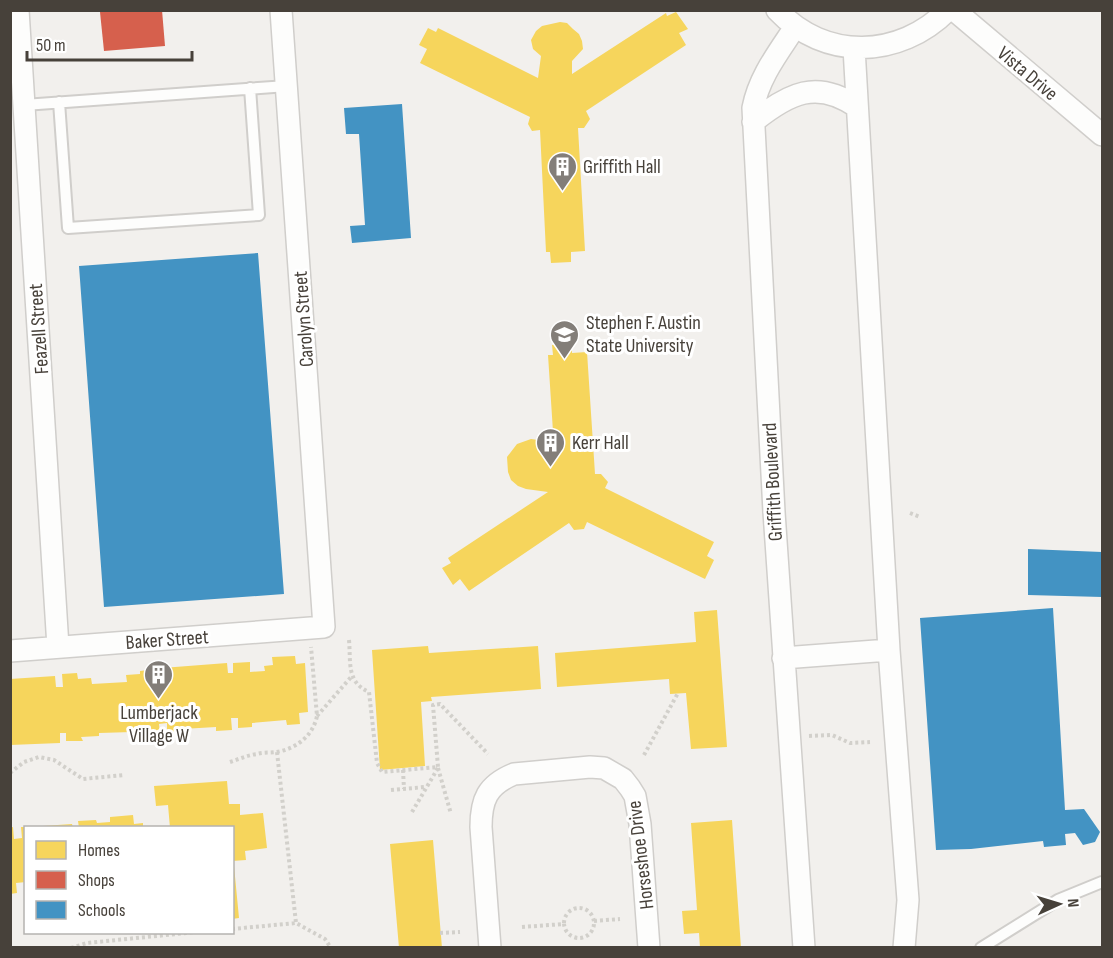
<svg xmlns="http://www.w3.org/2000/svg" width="1113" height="958" font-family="'Sofia Sans Condensed',sans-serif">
<rect width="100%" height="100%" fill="#f2f0ed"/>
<path fill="#f6d55c" d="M676,12L688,29L679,33L686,45L586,111L590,119L584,128H578L585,251L571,252V262L551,263L550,252H546L540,130L532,131L528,124L530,117L420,63L427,49L419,45L428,28L436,32L438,28L538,78L541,56L533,49L531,40L536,31L542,26L560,22L567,23L573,29L579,34L582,41L583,49L572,61V74L666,13L667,16Z
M572,343V353L587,352L595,474H601L608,482L605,488L714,542L707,556L714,560L705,579L587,522L584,529L574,530L569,523L469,591L460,579L453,585L442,568L451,563L448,558L548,492L526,489L518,486L511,480L508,472L507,457L517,444L531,439L545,441L554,447L548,355H553L552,345Z
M717,610L727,747L691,749L686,693L670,694L669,679L557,687L555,653L696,642L694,612Z
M428,646L429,653L538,646L541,689L431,697L432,701L421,702L425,766L380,770L372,650Z
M295,656L296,664L305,663L308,712L299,713L300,724L287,725L286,720L252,723V727L238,728V718H231L232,730L216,731V727L182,729V732L167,734V723L159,724L160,733L131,735L132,732L99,733V736L81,737L83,741H66V733H60V743L10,745V679L55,676L56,687H63L62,674L77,673L78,679L91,678L92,684L127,682L126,675L140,674V671L156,669L157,679H163L162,668L227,663L228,673H233V663L250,662V672L265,671L264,666L273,665L272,657Z
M227,781L229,804H240V815L263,813L267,848L245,851L246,860L232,861V828H170L168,805L156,806L154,786Z
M133,815L134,824L143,823V828H79L78,821L96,820L97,823L110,822V817Z
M732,820L741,948H700L699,933L684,934L682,911L697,910L691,823Z
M72,824L73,828H43V826Z
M13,827L14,839L22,838L21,827H26V882L16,883L17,893L10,894V828Z
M433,840L442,948H399L390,844Z
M232,866H234L239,918L232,919Z"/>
<path fill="#d6604d" d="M117,10H162L165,46L104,51L100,12Z"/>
<path fill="#4393c3" d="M402,104L411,238L352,243L350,226L365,225L359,134H346L344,108Z
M258,253L284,594L104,607L79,266Z
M1028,549L1102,552V597L1028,595Z
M1053,608L1065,810L1084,809L1100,832L1095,842L1083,845L1075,833L1065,834L1066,845L1044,847L1043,841L971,849L936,850L920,618Z"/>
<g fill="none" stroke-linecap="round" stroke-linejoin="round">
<defs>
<path id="lane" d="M59,102L68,228L259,215L250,88
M24,105L287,86
M981,948L1058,900L1102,882"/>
<path id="street" d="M18,10L58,647
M777,10C825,61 899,59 948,10
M954,10L1102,135
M795,27C778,53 759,77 753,108L774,512L804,948
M854,48L889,650L908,900L904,948
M753,122C789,93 817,79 857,107
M10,651L324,627L281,10
M783,658L889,650
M490,948L481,827C481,800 487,785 514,774L590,767L604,768L623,779L630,788L635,796L640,824L649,948"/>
</defs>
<use href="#lane" stroke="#d0cecb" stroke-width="14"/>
<use href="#street" stroke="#d0cecb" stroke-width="24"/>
<path stroke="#d2d0cb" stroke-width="4" stroke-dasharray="3 3" stroke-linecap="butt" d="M910,513L920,517
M349,640C351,662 346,682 369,692L377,763L382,772L438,767L433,705L440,704L488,754
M317,716L352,676
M809,736L832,735L850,743L870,742
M277,752L296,923
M644,755L678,693
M230,762C239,759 248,755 257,754C264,752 270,753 276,752C296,749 313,736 317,716L311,647
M438,768L451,814
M403,770L404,789
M10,773L24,762L39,757L54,760L83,779L124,775
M391,790L425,787
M412,812L438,768
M564 923a15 15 0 1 1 30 0a15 15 0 1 1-30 0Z
M594,921L620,919
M522,927L564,924
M232,929L296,923L325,939L331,948
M440,933L460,932
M71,948L87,943L196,932"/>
<use href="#lane" stroke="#fdfdfc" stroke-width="10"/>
<use href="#street" stroke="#fdfdfc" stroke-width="21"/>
</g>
<defs>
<symbol id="building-pin" viewBox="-11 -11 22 30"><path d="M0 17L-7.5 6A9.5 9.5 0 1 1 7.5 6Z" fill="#837e79" stroke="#fff"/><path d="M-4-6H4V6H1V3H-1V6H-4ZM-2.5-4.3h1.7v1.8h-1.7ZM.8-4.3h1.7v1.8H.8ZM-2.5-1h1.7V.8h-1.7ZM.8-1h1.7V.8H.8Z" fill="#fff"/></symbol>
<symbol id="university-pin" viewBox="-11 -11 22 30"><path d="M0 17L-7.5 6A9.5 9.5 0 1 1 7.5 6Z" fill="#837e79" stroke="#fff"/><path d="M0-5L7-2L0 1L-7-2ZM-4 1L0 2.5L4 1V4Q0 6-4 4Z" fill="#fff"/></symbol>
</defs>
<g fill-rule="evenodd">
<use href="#building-pin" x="546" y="150" width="33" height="45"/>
<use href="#university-pin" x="548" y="318" width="33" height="45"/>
<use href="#building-pin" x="534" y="426" width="33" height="45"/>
<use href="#building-pin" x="142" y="658" width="33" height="45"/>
</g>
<g text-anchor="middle" stroke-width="6" stroke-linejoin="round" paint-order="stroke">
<g font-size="20" fill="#47413a" stroke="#fff">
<text transform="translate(1028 73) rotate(40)" y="7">Vista Drive</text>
<text transform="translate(303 319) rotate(-94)" y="7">Carolyn Street</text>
<text transform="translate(38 329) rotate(-94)" y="7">Feazell Street</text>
<text transform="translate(772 482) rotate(-93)" y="7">Griffith Boulevard</text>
<text transform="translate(167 639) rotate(-4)" y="7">Baker Street</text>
<text transform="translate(640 855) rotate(-97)" y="7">Horseshoe Drive</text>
</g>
<g font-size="20" fill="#47413a" stroke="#fff" text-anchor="start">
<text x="583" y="173">Griffith Hall</text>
<text x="586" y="329">Stephen F. Austin<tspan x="586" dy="23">State University</tspan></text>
<text x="572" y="449">Kerr Hall</text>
<text x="159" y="719" text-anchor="middle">Lumberjack<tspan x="159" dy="23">Village W</tspan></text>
</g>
</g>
<rect width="1113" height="958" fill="none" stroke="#47413a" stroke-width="24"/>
<rect x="24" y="826" width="210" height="108" fill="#ffffff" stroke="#b5b3b0" stroke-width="1.5"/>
<rect x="36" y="841" width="30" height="18" fill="#f6d55c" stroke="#b5b3b0" stroke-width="1.5"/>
<text x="78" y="856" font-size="18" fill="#47413a">Homes</text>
<rect x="36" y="871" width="30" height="18" fill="#d6604d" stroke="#b5b3b0" stroke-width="1.5"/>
<text x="78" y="886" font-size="18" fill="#47413a">Shops</text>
<rect x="36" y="901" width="30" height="18" fill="#4393c3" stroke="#b5b3b0" stroke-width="1.5"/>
<text x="78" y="916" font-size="18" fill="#47413a">Schools</text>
<g transform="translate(1059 904) rotate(86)" stroke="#ffffff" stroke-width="4.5" paint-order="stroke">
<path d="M0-4.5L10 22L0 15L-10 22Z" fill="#47413a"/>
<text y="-9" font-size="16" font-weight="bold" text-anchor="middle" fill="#47413a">N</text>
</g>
<path d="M27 51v9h165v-9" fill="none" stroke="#47413a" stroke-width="3"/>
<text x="36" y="51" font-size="18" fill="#47413a" stroke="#ffffff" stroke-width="4.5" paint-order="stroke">50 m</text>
</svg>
